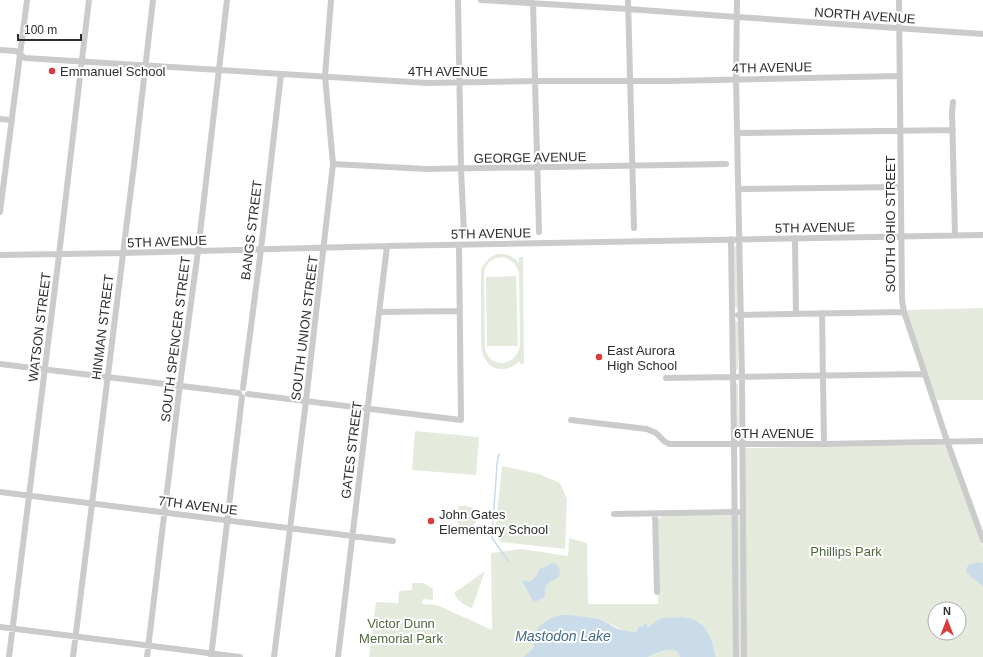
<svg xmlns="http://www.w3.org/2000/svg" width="983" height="657" font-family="Helvetica,sans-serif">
<rect width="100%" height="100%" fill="#fff"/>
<path fill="#e4ebdd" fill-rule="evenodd" d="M737,245L738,306L737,308L735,306L734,247Z
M497,254C506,253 513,256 519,263V257H523L524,364H520V361C502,377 483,368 481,345V270C484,263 489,257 497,254ZM502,257C511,259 516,264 519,272L520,346C515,367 491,369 485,349L484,275C484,264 492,258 502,257Z
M516,276L518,346H487L486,277Z
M983,308V400H937L906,310Z
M735,321H736L738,322V369L736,371H735Z
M737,383L738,384L739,436L737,438H736L735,384Z
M415,431L479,437L476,475L412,470Z
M945,445L948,446L983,546V657H716V655L713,644L703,625L699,622L690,618L682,617L659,619L648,627L646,626H640L637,628L636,632H634C620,631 612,624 600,619C595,617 589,618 584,617C570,615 548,612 539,628C537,631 534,638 534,642C534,644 534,646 533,648L523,657H369L376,602L398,603L399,591L412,590V583H424L433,589V600L423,599L422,604L437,605L492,630L491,553L521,549L568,556L569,538L587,543L588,604H658V521L659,518L664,516L744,515L745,449L746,448ZM935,609H959V633H935Z
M502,466L539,474L560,483L567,499L565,549L501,542L495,533Z
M459,506C472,506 482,507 475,524L465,528L459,527L457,520L458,507Z
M485,571L472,608C463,605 458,601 454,593Z
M672,649L677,651L680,657H648L658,653Z"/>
<path fill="#cadce9" d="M977,562L983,563V587C978,580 970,578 966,571L968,565Z
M552,563C559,563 560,570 560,575C556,580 548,582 546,586C544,589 545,594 545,597L537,601L534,602L532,599L522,581L523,580L529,582C535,579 538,574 540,568L545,567Z
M561,615H569L595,618L600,619L618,629L634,632H636L638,627L642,626L645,624H647V627H648L659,619L664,618L682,617L690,618L695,620L703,625L709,635L713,644L716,657H680L677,651C668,648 657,653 648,657H523L533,648C534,645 533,642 534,638C536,625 549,617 561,615Z"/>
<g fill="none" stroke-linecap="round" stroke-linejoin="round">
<path stroke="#cadce9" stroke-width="1.5" d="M499,454L497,464L492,538L509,562"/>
<path stroke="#cbcbcb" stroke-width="6" d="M458,0L461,169L464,234
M481,0L628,9L737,17L983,34
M628,0L634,228
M737,0L736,79L742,377L744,657
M899,0L902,300L904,312L925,374L947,441L983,540
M533,3L539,232
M0,50L16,51L25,58L427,83L540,81H671L899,76
M953,102L952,112L955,235
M0,119L12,120
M738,133L953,130
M333,164L426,169L726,164
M739,189L901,187
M0,212L27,0
M795,238L796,314
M731,239L734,445L736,657
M0,255L123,253L387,246L983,235
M379,312L460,311
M822,313L824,444
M738,315L904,312
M0,364L239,393
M666,378L925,374
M243,388L261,249L281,74
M248,394L461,420L459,245
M571,420L647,429L656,433L664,441L669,444H824L983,441
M0,492L393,541
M614,514L738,512
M655,514L657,592
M0,627L240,657
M9,657L59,255L89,0
M73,657L135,157L153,0
M147,657L179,392L198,251L227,0
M211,657L242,397
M274,657L306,401L333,164L325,76L331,0
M338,657L387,246"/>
</g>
<g fill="#da3b3e" stroke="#fff" stroke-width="1.5">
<circle cx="52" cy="71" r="4"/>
<circle cx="599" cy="357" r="4"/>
<circle cx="431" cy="521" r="4"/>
</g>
<g text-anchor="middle" stroke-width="4" stroke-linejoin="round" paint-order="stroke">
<g font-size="13" fill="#2e2e2e" stroke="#fff">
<text transform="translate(865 15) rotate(4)" y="5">NORTH AVENUE</text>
<text transform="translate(772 67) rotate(-1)" y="5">4TH AVENUE</text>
<text x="448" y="76">4TH AVENUE</text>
<text transform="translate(530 157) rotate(-1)" y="5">GEORGE AVENUE</text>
<text transform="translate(890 224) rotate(-90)" y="5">SOUTH OHIO STREET</text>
<text transform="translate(815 227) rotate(-1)" y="5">5TH AVENUE</text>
<text transform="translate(251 230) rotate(-83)" y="5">BANGS STREET</text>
<text transform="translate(491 233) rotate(-1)" y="5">5TH AVENUE</text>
<text transform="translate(167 241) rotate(-2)" y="5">5TH AVENUE</text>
<text transform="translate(39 327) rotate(-83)" y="5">WATSON STREET</text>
<text transform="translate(102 327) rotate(-83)" y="5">HINMAN STREET</text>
<text transform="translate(304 328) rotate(-83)" y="5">SOUTH UNION STREET</text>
<text transform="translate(175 339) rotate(-83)" y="5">SOUTH SPENCER STREET</text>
<text x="774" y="438">6TH AVENUE</text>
<text transform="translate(351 450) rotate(-83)" y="5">GATES STREET</text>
<text transform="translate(198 505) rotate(7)" y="5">7TH AVENUE</text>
</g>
<g font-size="13" fill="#2e2e2e" stroke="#fff" text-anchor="start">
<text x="60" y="76">Emmanuel School</text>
<text x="607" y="355">East Aurora<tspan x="607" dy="15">High School</tspan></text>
<text x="439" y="519">John Gates<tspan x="439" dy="15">Elementary School</tspan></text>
</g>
<g font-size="13" fill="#4f673e" stroke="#fff">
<text x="846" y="556">Phillips Park</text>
<text x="401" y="628">Victor Dunn<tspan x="401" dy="15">Memorial Park</tspan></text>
</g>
<g font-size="14" font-style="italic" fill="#416b8b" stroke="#fff">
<text x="563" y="641">Mastodon Lake</text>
</g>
</g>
<g transform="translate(947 621)"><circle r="19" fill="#ffffff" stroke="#ababab"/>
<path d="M0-3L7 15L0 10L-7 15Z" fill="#da3b3e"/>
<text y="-6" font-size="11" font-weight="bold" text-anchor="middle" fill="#2e2e2e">N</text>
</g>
<path d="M18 34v6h63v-6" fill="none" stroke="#2e2e2e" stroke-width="2"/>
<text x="24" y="34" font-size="12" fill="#2e2e2e" stroke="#ffffff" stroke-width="3" paint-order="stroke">100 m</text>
</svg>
